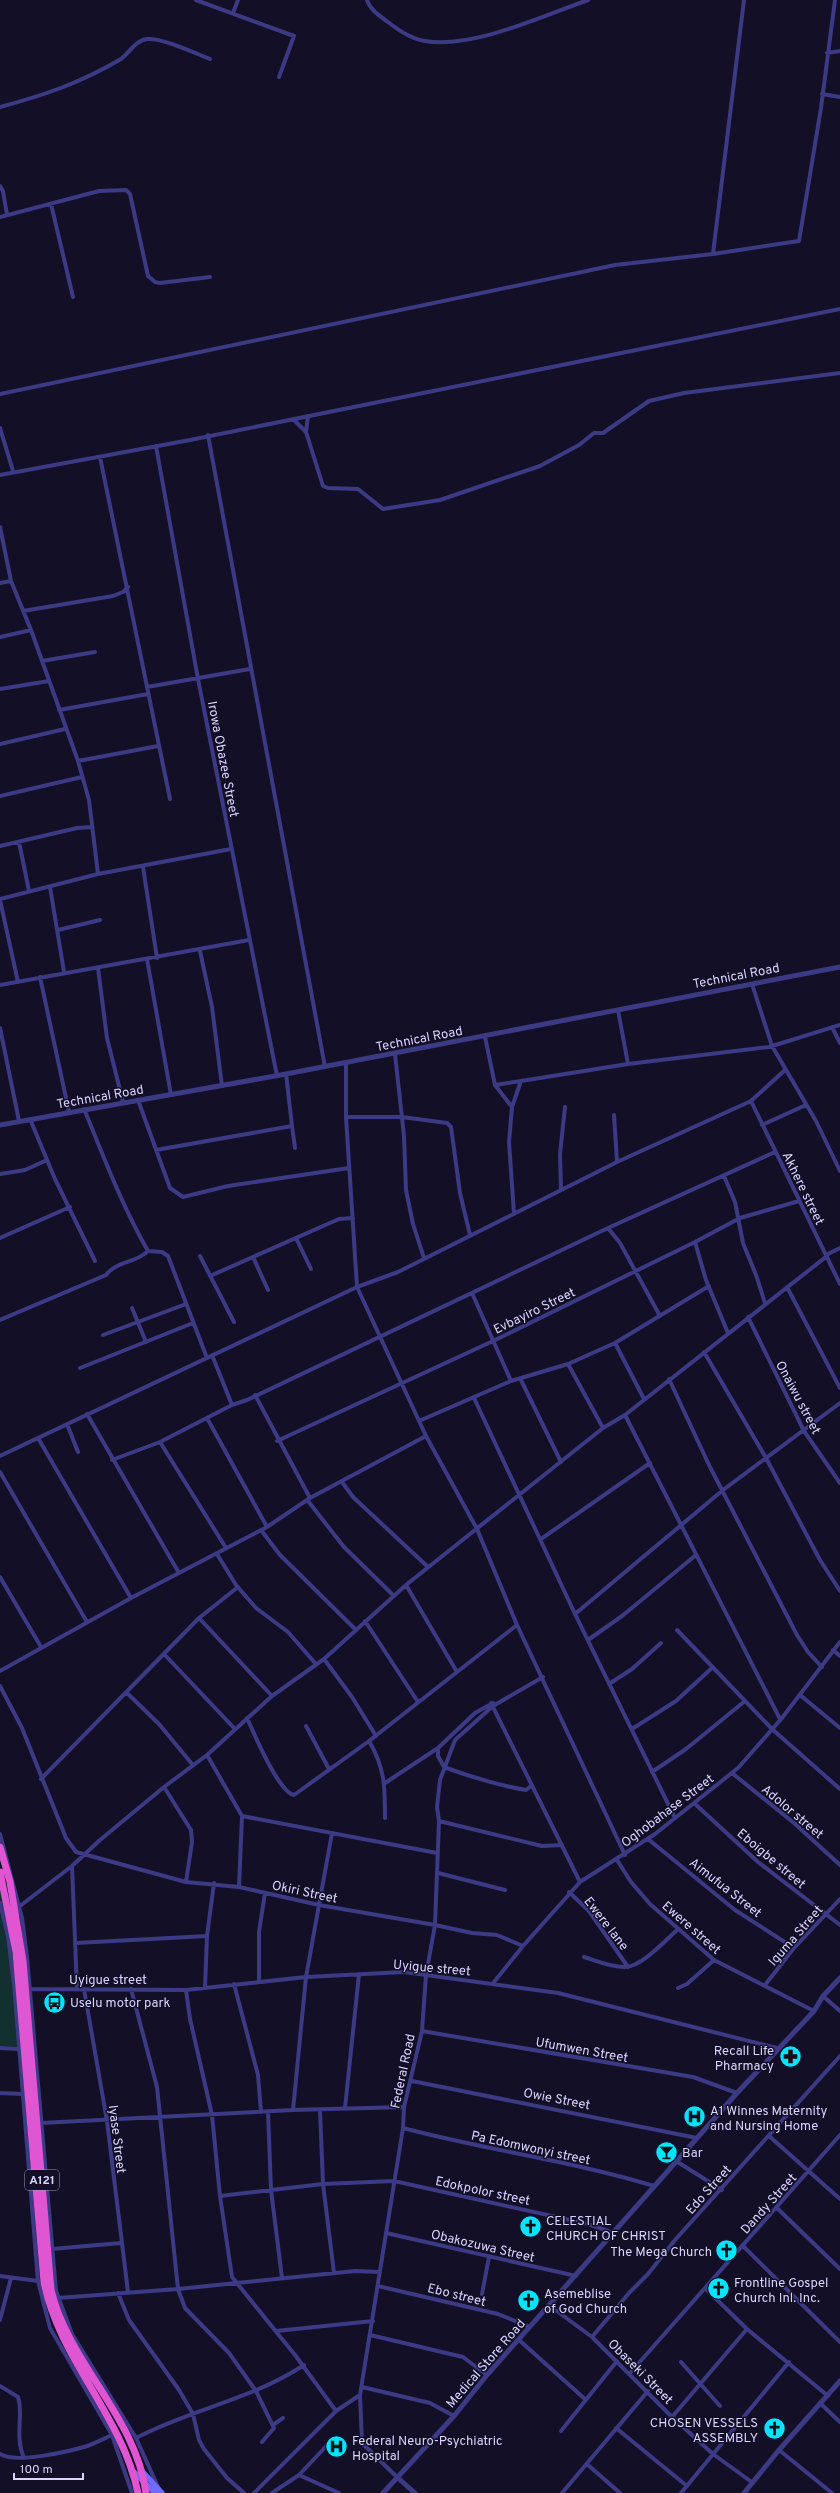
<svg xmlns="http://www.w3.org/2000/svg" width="840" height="2493" font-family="Overpass,sans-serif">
<rect width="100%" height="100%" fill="#130f26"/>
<path fill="#12302f" d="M0,1887L17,1975L22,2047L0,2046Z"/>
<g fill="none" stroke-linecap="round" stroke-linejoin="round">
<path stroke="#3d3a85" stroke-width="4" d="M196,0L294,36L279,77
M367,0C370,10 380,16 388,22C398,30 412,39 425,41C473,49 542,16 588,0
M233,13L238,0
M827,53L840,51
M822,94L840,97
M0,107C45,95 80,83 121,59C129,53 136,40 147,39C164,38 194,53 210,59
M0,186L3,191L7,215
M51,204L73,297
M0,217L99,191L126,190L130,194L148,276L155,282L160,283L210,277
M713,254L744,0
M0,394L615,265L713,254L799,241L821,108L835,0
M308,416L306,432L323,486L328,488L358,489L383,509L440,500L540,466L579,445L594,433H603L649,401L684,393L840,373
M293,419L306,432
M0,428L13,471
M208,435L325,1067
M156,446L198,679L277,1076
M100,457L170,799
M0,475L190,440L840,309
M0,527L11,581L31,630L78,761L89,800L98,874
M0,583L11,581
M23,611L113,596L123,592L128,587
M0,637L31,630
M42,661L95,652
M147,687L250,669
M0,689L49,681
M59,710L148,694
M0,744L65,729
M78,761L158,746
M0,796L82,777
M19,842L29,891
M0,846L77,828L92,827
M143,867L157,958
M50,887L64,972
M0,899L98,874L231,849
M0,900L18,982
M58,930L100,920
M200,951L212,1007L222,1086
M147,959L171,1095
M98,968L107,1038L123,1102
M40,977L69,1112
M752,984L772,1046L816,1121L840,1171
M0,985L249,940
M618,1010L628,1064
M832,1027L840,1043
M0,1028L19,1121
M485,1037L495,1085
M395,1054L404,1136L406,1190L413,1224L424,1258
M346,1063V1117L357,1287L426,1436
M138,1100L170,1188L183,1197L228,1186L349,1168
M751,1101L840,1284
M512,1107L495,1085L521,1081
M84,1109C104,1157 122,1206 148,1251L162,1252L168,1256L207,1358
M614,1115L617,1162
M346,1117H402L447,1123L451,1127L460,1193L470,1235
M30,1119L55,1179L95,1261
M762,1125L806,1105
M292,1126L295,1148
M156,1150L292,1126L286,1074
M0,1174L25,1170L47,1160
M724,1176L735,1202L743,1243L756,1275L765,1303
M561,1189L560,1154L565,1107
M514,1214L509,1142L512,1107L521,1081L628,1064L769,1047L840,1025
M608,1228L620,1243L660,1316
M0,1238L70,1207
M296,1238L311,1269
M695,1242L706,1280L728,1333
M826,1255L840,1248
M200,1256L234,1322
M253,1257L268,1290
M210,1276L339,1219L353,1218
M787,1287L840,1388
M472,1293L511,1381
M132,1308L146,1342
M748,1317L804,1431L840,1483
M0,1320L106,1275C116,1261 137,1263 148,1251
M103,1335L186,1304
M615,1343L644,1399
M704,1352L766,1458L820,1560L840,1591
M212,1355L232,1405
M568,1364L603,1428
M80,1368L193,1323
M520,1378L561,1462
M669,1379L709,1465L797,1635L808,1652L822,1667
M255,1395L310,1498
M474,1398L575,1614L675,1818
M87,1414L179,1573
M625,1415L780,1719
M207,1418L267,1527
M419,1421L511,1381L568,1364L615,1343L709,1286
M67,1424L78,1452
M38,1438L131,1598
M277,1441L493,1341L695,1242L740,1218L799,1201
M160,1442L226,1548
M0,1456L357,1287L398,1272L617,1162L751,1101L785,1070
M112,1460L160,1442L232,1405L247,1400L608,1228L775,1152
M0,1472L87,1622
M342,1482L353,1497L428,1567
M308,1501L344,1547L394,1596
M261,1530L280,1555L355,1629
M541,1539L650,1463
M217,1554L236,1585L256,1608L288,1632L315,1663
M0,1577L41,1647
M406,1585L457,1672
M575,1614L723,1490L840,1403
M199,1618L272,1696
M365,1621L418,1702
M677,1630L772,1729L840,1789
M588,1640L622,1616L696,1555
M833,1650L840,1656
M164,1654L234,1728
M324,1659L352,1697L376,1736
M0,1671L131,1598L267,1527L310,1498L426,1436L477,1529L517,1625L625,1855
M609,1684L632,1669L661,1643
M0,1686L22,1728L66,1838L76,1852L186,1882L239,1887L319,1905L435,1925L472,1933L497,1935L523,1946
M127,1693L159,1724L192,1764
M800,1695L840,1728
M491,1703L580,1882
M247,1718C254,1733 278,1792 294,1795L369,1741L517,1625
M306,1726L329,1769
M632,1729L676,1701L713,1667
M369,1741C385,1768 385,1787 385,1818
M438,1748V1756L444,1767C471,1777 497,1785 526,1790L531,1786
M207,1755L242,1816L239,1887
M652,1772L686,1749L745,1701
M732,1773L794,1823L840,1865
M41,1779L199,1618L238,1587
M385,1783L438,1748L475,1713L493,1703
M164,1787L191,1830L192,1842L186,1882
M694,1803L758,1862L840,1925
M242,1816L437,1853
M439,1821L542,1846L562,1845
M0,1834L22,1918L27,1957L56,2291L72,2334L136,2438L158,2487
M648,1839L735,1910L794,1948
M617,1860L631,1882L650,1904L714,1960L814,2011
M72,1866L77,1989
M438,1873L505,1890
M569,1892L589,1911L628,1967
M0,1903L8,1936L14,1984L38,2281L50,2328L112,2435L132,2493
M20,1906L72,1866L100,1840L164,1787L207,1755L272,1696L324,1659L406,1585L603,1428L625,1415L827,1256
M76,1943L207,1936
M584,1957C597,1961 610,1967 624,1967C640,1968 665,1941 677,1930
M259,1982V1932L265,1893
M494,1982L523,1946L580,1882L655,1834L738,1768L782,1718L840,1642
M234,1984L258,2075L261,2112
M765,1985L794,1948L840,1899
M205,1988L207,1936L214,1883
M678,1988L687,1984L714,1960
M30,1989L186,1990L306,1977L404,1972L558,1993L777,2048
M84,1989L107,2121L128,2292
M131,1989L157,2087L178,2289L185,2308L229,2353L256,2391L274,2428L262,2442
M186,1990L190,2019L212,2115L220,2196L232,2277L295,2355L336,2411
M823,1996L840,2011
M422,2031L693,2077L737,2093
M0,2048L19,2049
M412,2081L697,2138
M0,2093L23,2094
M345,2108L359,1974
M293,2110L306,1977L332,1833
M320,2110L323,2184L334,2273
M268,2111L271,2190L282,2278
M41,2123L293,2110L404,2107
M403,2128C486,2150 572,2161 654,2186
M769,2136L840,2199
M676,2161L722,2190
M220,2196L323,2184L394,2181L588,2224L614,2233
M777,2208L840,2269
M386,2233L576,2276
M743,2246L840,2342
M52,2249L121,2243
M0,2276L38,2281
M378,2286L498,2314L530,2327
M706,2289L747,2329L828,2396
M118,2293L129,2320L179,2390L193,2414L199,2440L204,2449L227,2478L244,2493
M482,2294L489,2257
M58,2298L178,2289L355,2271L380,2272
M550,2306L592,2337L672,2417L713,2454L753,2483
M0,2320L11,2278
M276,2331L373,2321
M370,2335L463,2357L487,2375
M592,2337L629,2293L648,2274L675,2240L840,2056
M519,2340L586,2400
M681,2362L720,2406
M630,2373L840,2135
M0,2386L18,2397C24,2415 14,2435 24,2458
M362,2387L430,2403L454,2416
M820,2403L840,2422
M672,2417L747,2329
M273,2425L283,2418
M616,2428L687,2486
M561,2431L617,2361
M136,2438C191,2409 251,2400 304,2365
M779,2450L832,2493
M0,2454C15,2464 66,2452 84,2447C94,2444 103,2439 112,2435
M588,2465L620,2493
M299,2475L339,2493
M398,2478L362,2443L360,2395L403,2128L404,2107L422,2031L426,1975L435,1925L439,1821L437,1807L440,1780L455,1740L493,1706L543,1677
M254,2493L336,2411L360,2395
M272,2493L299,2475L333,2439
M562,2493L648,2391
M681,2493L789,2362"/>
<path stroke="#3d3a85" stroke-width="5" d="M0,1125L286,1074L840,967
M398,2478L415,2493
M383,2493L454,2416L487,2375L737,2093L814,2011L823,1996L840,1978
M744,2493L779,2450L840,2381"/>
<path stroke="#6f6bff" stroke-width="5.5" d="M142,2471L162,2493
M134,2472L155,2493"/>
<path stroke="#e055d1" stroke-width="7" d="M0,1847L10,1882L23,1961L51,2290C69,2364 136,2417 146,2493
M0,1872L16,1952L44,2282C59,2359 122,2415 138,2493"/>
</g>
<defs>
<symbol id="bus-disc" viewBox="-11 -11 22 22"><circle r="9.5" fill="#00e5ff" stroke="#130f26"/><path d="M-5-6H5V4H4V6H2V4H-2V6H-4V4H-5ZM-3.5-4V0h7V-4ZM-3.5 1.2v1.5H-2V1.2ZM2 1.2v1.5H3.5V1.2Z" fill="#111"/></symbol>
<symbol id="pharmacy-disc" viewBox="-11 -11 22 22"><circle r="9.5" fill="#00e5ff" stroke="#130f26"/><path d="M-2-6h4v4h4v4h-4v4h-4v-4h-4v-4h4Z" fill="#111"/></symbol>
<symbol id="hospital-disc" viewBox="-11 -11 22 22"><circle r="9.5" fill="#00e5ff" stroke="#130f26"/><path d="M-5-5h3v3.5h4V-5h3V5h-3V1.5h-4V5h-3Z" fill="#111"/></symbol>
<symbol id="bar-disc" viewBox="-11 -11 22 22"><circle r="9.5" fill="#00e5ff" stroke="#130f26"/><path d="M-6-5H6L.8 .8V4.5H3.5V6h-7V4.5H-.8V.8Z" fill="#111"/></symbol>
<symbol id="church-disc" viewBox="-11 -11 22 22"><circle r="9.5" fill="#00e5ff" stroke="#130f26"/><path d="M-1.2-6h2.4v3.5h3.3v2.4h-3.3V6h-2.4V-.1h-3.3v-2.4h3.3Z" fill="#111"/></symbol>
</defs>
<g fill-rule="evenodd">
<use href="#bus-disc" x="42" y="1990" width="25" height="25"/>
<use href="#pharmacy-disc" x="778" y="2044" width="25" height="25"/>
<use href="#hospital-disc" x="682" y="2104" width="25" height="25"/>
<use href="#bar-disc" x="654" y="2140" width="25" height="25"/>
<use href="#church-disc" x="518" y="2214" width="25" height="25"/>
<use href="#church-disc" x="714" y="2238" width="25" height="25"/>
<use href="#church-disc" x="706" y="2276" width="25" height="25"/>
<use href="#church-disc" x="516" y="2288" width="25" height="25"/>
<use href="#church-disc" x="762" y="2416" width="25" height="25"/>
<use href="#hospital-disc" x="324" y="2434" width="25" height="25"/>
</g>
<g text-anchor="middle" stroke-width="3" stroke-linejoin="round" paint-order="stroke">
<rect fill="#130f26" stroke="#9e99be" stroke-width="1" x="25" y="2170" width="34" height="20" rx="3"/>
<g font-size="12" font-weight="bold" fill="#d9d4ff">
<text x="42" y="2184">A121</text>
</g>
<g font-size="13" fill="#d9d4ff" stroke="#130f26">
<text transform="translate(224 759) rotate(79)" y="5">Irowa Obazee Street</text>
<text transform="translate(736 975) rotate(-11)" y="5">Technical Road</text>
<text transform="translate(419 1038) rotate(-11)" y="5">Technical Road</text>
<text transform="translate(100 1096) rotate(-10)" y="5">Technical Road</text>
<text transform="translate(804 1188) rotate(64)" y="5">Akhere street</text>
<text transform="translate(534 1310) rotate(-26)" y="5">Evbayiro Street</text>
<text transform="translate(799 1397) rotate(62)" y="5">Onaiwu street</text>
<text transform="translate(667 1810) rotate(-37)" y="5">Oghobahase Street</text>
<text transform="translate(793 1811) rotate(40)" y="5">Adolor street</text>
<text transform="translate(772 1858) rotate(40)" y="5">Eboigbe street</text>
<text transform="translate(726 1887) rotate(38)" y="5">Aimufua Street</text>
<text transform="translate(305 1891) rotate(12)" y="5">Okiri Street</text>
<text transform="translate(607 1923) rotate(52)" y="5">Ewere lane</text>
<text transform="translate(692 1927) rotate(41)" y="5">Ewere street</text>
<text transform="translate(795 1935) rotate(-49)" y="5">Iguma Street</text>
<text transform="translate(432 1967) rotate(5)" y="5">Uyigue street</text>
<text x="108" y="1984">Uyigue street</text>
<text transform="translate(582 2049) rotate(10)" y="5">Ufumwen Street</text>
<text transform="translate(402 2071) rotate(-78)" y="5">Federal Road</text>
<text transform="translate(557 2098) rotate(11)" y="5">Owie Street</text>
<text transform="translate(118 2139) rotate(83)" y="5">Iyase Street</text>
<text transform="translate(531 2147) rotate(12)" y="5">Pa Edomwonyi street</text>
<text transform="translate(708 2189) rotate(-48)" y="5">Edo Street</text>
<text transform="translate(483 2190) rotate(12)" y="5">Edokpolor street</text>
<text transform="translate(768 2203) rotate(-48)" y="5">Dandy Street</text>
<text transform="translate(483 2245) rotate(13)" y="5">Obakozuwa Street</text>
<text transform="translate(457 2294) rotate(14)" y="5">Ebo street</text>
<text transform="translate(485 2363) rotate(-49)" y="5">Medical Store Road</text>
<text transform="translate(641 2371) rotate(45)" y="5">Obaseki Street</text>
</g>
<g font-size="13" fill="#d9d4ff" stroke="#130f26" text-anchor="start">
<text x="70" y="2007">Uselu motor park</text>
<text x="774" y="2055" text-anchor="end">Recall Life<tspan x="774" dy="15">Pharmacy</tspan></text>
<text x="710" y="2115">A1 Winnes Maternity<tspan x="710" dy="15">and Nursing Home</tspan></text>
<text x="682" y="2157">Bar</text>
<text x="546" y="2225">CELESTIAL<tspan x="546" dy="15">CHURCH OF CHRIST</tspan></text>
<text x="712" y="2256" text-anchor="end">The Mega Church</text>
<text x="734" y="2287">Frontline Gospel<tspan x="734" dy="15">Church Inl. Inc.</tspan></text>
<text x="544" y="2298">Asemeblise<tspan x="544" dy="15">of God Church</tspan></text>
<text x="758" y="2427" text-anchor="end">CHOSEN VESSELS<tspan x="758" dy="15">ASSEMBLY</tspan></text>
<text x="352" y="2445">Federal Neuro-Psychiatric<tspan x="352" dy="15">Hospital</tspan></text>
</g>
</g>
<path d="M14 2473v6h69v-6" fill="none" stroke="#d9d4ff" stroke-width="2"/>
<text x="20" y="2473" font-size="12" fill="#d9d4ff" stroke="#130f26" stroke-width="3" paint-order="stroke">100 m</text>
</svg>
